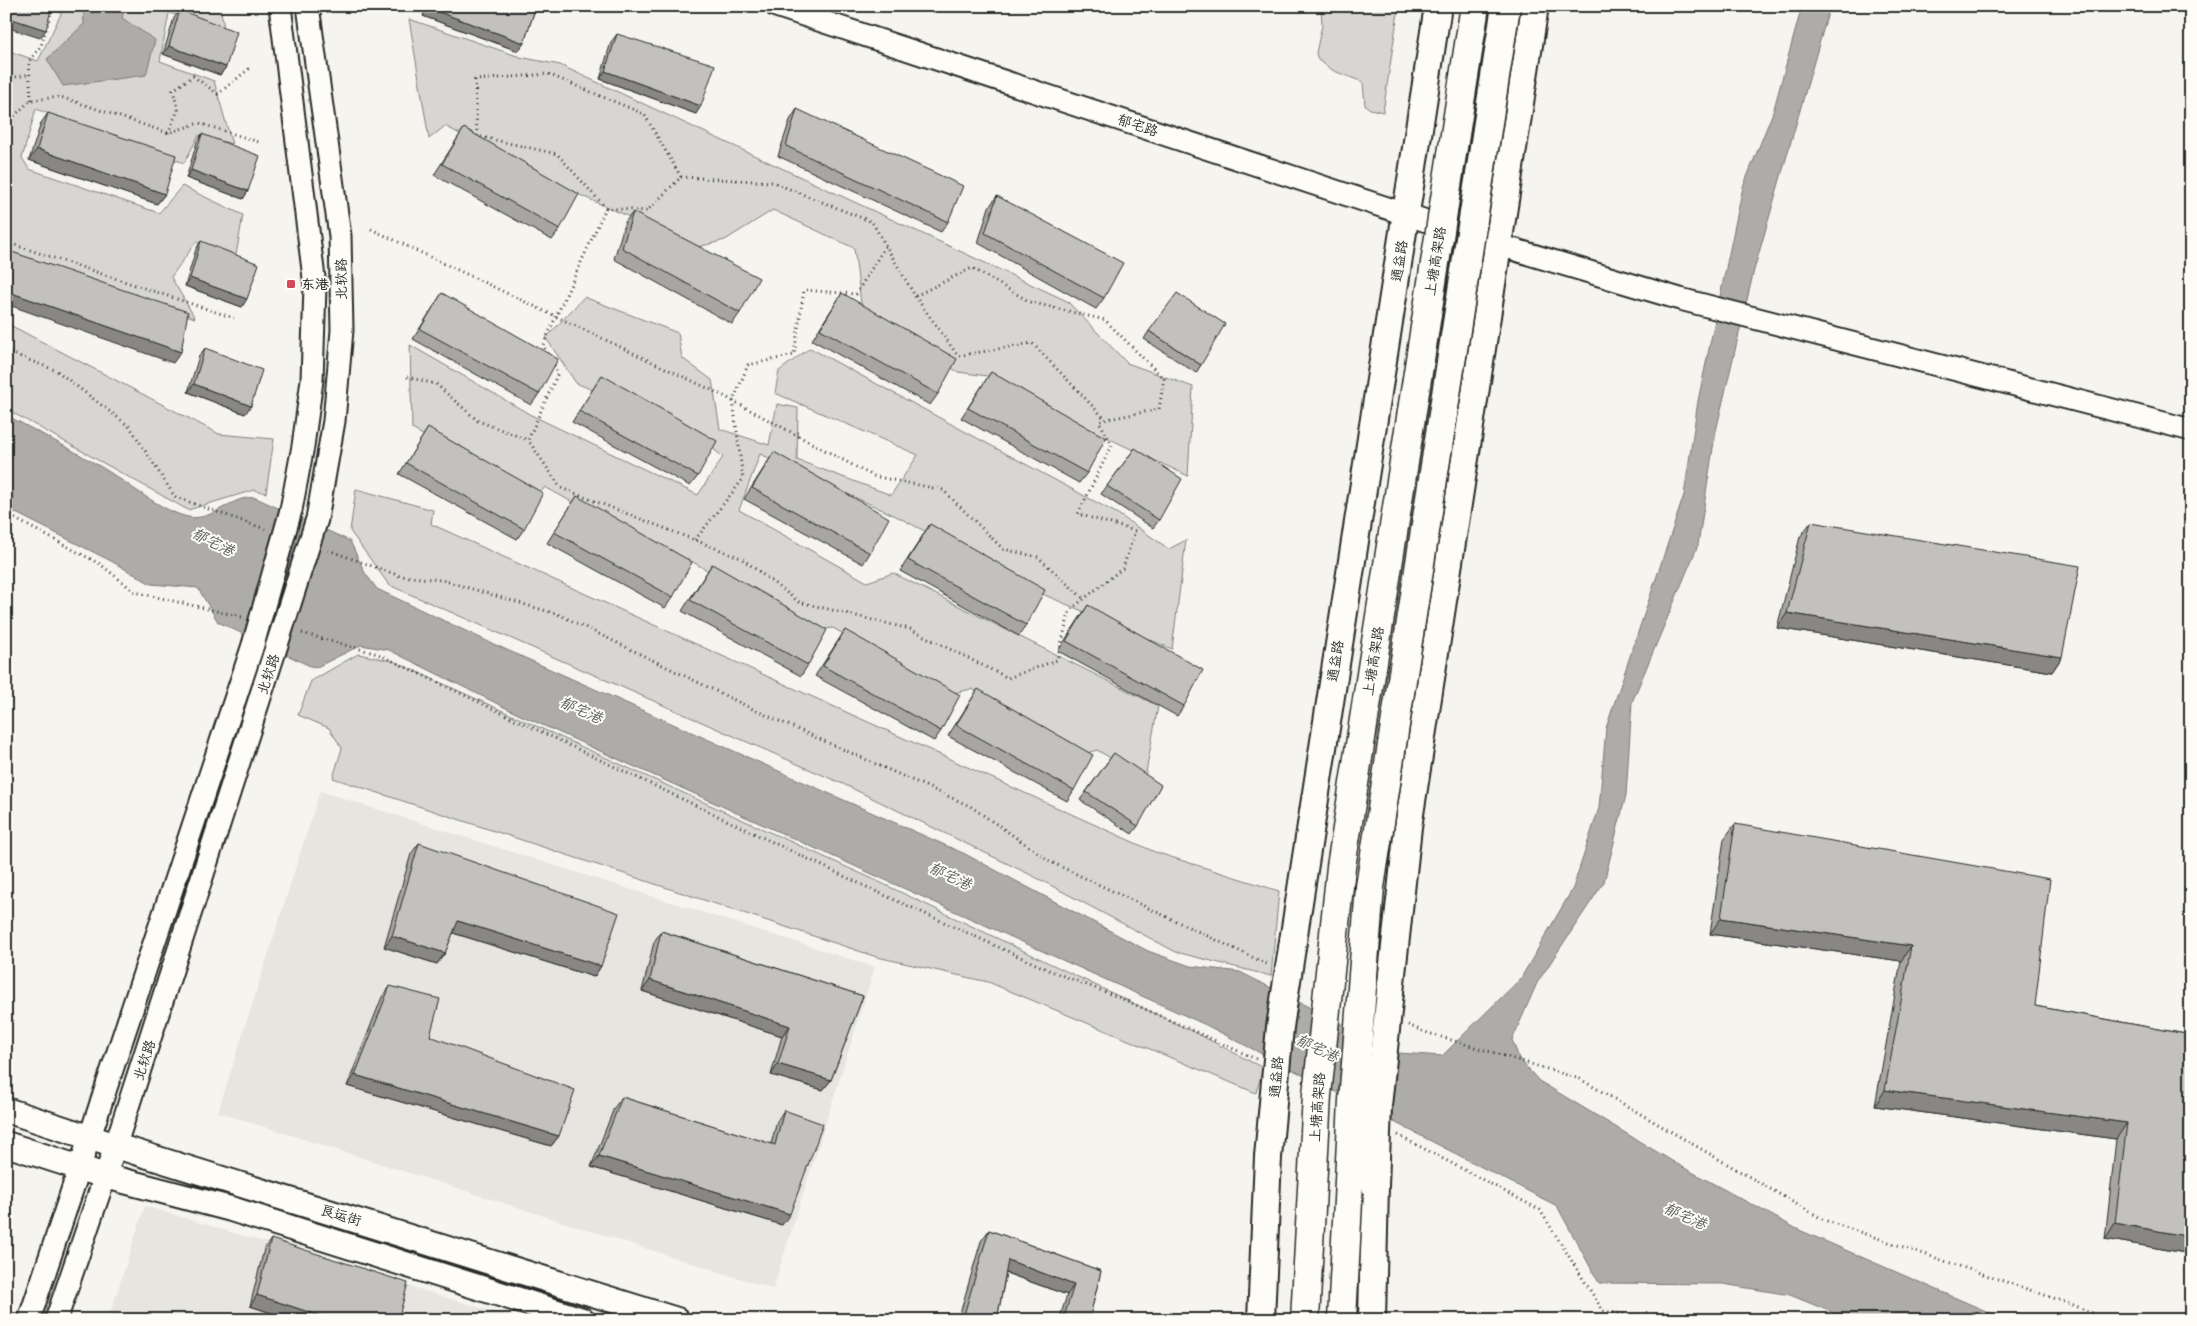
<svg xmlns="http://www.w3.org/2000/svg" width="2197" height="1326" font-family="Pangolin,'LXGW WenKai TC',sans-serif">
<rect width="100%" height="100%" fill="#f5f4ef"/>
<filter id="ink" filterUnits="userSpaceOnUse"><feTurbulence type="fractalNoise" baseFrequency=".02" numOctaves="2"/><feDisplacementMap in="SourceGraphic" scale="10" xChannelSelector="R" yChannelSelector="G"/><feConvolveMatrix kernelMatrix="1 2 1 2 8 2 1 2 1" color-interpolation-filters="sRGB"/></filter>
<g filter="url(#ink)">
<path fill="#e6e5e0" d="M320,791L875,967L773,1289L218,1112Z
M145,1206L521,1320H108Z"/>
<path fill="#d7d6d2" stroke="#81807e" d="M56,6H220L224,28L169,13L160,61L214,81L232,144L199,135L184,163L36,109L22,158L29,169L159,213L182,186L243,215L236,255L196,242L171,277L195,318L6,255V50L38,61L61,14Z
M1321,6H1399L1383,112L1370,109L1365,105L1363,82L1334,71L1318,60L1316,53L1322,25Z
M409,19L520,57L560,65L1067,301L1127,363L1193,387L1188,476L1072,421L987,376L958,372L862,311L854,248L773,210L725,240L698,247L541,178L445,126L429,139Z
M584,297L678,333L682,358L712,380L720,429L769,445L777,404L798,408L797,460L891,495L918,455L775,393L779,371L810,348L1118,514L1169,549L1186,540L1172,649L1047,596L898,517L760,454L739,510L867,582L893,573L1158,706L1145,778L1097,750L1080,755L972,689L948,694L833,628L815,630L689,560L669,556L545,487L537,497L412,429L410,345L531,415L698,495L723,457L694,433L576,383L546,338Z
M6,323L219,434L274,439L266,493L254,490L188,510L6,409Z
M356,489L433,510L431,524L1155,852L1279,891L1271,976L1176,952L1037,878L843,784L389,585L350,531Z
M358,654L393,661L875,880L1202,1036L1263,1068L1256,1093L988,982L877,957L333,778L342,748L329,728L298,715L311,681Z"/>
<path fill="#adaca9" stroke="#797877" d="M83,6H125L122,18L155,40L146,75L63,86L47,59L84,24Z
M1802,6H1830L1754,270L1715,435L1698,545L1632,702L1626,795L1604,882L1537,983L1512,1040L1520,1060L1539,1081L1677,1164L1797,1229L1995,1315L2021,1320H1851L1790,1295L1723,1284L1599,1283L1557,1206L1206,1025L518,714L389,650L361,645L317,667L310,666L218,622L198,588L151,584L111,561L6,508V415C38,432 71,449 103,468C126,482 163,512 188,517C214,522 232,494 256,498L350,541L365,573L377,589L489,642L965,854L1148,951L1190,966L1240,972L1399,1053L1442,1056L1521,978L1573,888L1599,808L1606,728L1684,495L1698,401L1743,187L1773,112Z"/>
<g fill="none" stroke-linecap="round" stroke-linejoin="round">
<defs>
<path id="tertiary" d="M280,6L315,286L312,380L303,446L291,510
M308,6L340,236L342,330L334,421L317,519
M776,6L1499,245L1680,299L2191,430
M29,1320L253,645
M56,1320L114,1150L274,654"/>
<path id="secondary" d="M6,1110L116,1146L677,1320
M6,1144L105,1176L231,1209L582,1320"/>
<path id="primary" d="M1293,941L1438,6
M1390,992L1408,827L1535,6
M1261,1320L1268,1157
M1372,1320L1375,1186"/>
</defs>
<use href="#tertiary" stroke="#2b2b2b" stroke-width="25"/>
<use href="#secondary" stroke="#2b2b2b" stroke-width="28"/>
<use href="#primary" stroke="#2b2b2b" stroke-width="30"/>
<path stroke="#2b2b2b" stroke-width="3" stroke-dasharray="1 4" stroke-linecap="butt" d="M6,79L30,74
M31,100L29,61L41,46L53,6
M168,133L178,110L173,90L193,76L218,94L250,68
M6,134L11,119L31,100L61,97L168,133L199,123L259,142
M681,177L772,182L872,222L915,296L972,268L1030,302L1105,320L1164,379L1159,409L1099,421L1112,445L1078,514L1135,531L1123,568L1070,610L1057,660L1008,678L910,629L799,602L741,558L561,488L528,440L558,373L543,345L606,208L647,211Z
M606,208L557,154L477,136L475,80L548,74L644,114L681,177
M371,229L722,395L873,476L943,490L1003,549L1038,557L1084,599
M6,242L234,318
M915,296L958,356L1032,343L1105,419
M6,351L57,371L130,427L175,497L265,529
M407,377L436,384L478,421L528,440
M6,514L100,564L135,592L242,617
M695,540L743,479L733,401L748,365L794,355L804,290L856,294L886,245
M328,550L400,576L442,580L560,615L759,712L970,806L1053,863L1269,965
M302,633L378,654L873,890L1051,971L1118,997L1256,1059
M1408,1025L1425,1032L1580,1079L1824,1220L2071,1304L2109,1320
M1398,1135L1540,1210L1603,1311L1664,1320"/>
<use href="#tertiary" stroke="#fdfcf7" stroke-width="21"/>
<use href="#secondary" stroke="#fdfcf7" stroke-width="24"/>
<use href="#primary" stroke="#fdfcf7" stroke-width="26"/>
<defs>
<path id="tertiary-bridge" d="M253,645L291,510
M274,654L317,519"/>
<path id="primary-bridge" d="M1268,1157L1280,1027L1293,941
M1375,1186L1378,1106L1390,992"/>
<path id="trunk-bridge" d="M1305,1320L1317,1095L1341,867L1475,6
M1342,1320L1353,1101L1370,887L1506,6"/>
</defs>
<use href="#tertiary-bridge" stroke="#2b2b2b" stroke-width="25" stroke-linecap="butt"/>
<use href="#primary-bridge" stroke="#2b2b2b" stroke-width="30" stroke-linecap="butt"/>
<use href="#trunk-bridge" stroke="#2b2b2b" stroke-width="31" stroke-linecap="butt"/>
<use href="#tertiary-bridge" stroke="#fdfcf7" stroke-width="21"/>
<use href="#primary-bridge" stroke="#fdfcf7" stroke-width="26"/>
<use href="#trunk-bridge" stroke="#fdfcf7" stroke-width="28"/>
</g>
<path fill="#a7a6a3" stroke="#2b2b2b" d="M426,6H536L524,43L518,51L423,16Z
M180,10L226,67L220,75L163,54L174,18Z
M617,34L696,114L600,79L611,42Z
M797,109L948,222L941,232L778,156L790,120Z
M48,113L165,194L157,204L29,160L41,123Z
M464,128L560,229L552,240L434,175Z
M202,134L248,191L243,199L186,178L197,142Z
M997,196L1104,298L1096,309L978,243L989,207Z
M633,212L740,313L732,324L614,259L625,222Z
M201,241L242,307L185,286L196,249Z
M442,293L539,394L531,405L413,339Z
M842,293L938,394L930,405L812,340Z
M1149,331L1201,365L1196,373L1144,339Z
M205,348L245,414L188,392L199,356Z
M991,372L1087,473L1079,483L961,418Z
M602,375L698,476L690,486L572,422Z
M428,428L524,529L517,539L399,474Z
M1135,448L1159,520L1153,528L1101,494Z
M774,452L870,553L863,564L744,499Z
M577,496L673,597L665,608L547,543Z
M1811,522L2062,657L2052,672L1777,628L1800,537Z
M930,524L1026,625L1019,636L900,571Z
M712,564L808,665L801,676L682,611Z
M1088,605L1184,706L1177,716L1058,651Z
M845,630L941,731L934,741L815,676Z
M978,689L1074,790L1067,801L948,736Z
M1114,753L1138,826L1132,834L1080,800Z
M1735,824L2035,1006L2191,1035V1254L2105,1239L2116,1139L1875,1106L1901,961L1710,934L1724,839Z
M419,843L601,966L594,977L453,933L445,953L437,964L384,947L411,854Z
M661,931L863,996L831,1080L823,1090L771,1075L782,1036L642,991L654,942Z
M390,986L430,1036L559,1136L551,1146L347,1086L382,997Z
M622,1097L771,1144L777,1121L784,1110L782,1225L591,1167L614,1108Z
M989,1230L1101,1271L1089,1320H1059L1067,1295L1006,1273L997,1320H958L981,1241Z
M271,1239L398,1320H293L250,1306L264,1249Z"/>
<path fill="#888785" stroke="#2b2b2b" d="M428,8L524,43L518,51L423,16Z
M6,17L46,30L40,38L6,27Z
M169,46L226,67L220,75L163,54Z
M605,71L701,106L696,114L600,79Z
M37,149L165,194L157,204L29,160Z
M191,170L248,191L243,199L186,178Z
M190,278L247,299L242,307L185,286Z
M6,291L181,352L173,363L6,304Z
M194,384L251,406L245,414L188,392Z
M1787,613L2062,657L2052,672L1777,628Z
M1721,918L1911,946L1901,961L1710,934Z
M458,921L601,966L594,977L450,932Z
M392,936L445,953L437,964L384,947Z
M650,980L790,1026L782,1036L642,991Z
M778,1064L831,1080L823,1090L771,1075Z
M355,1075L559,1136L551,1146L347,1086Z
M1885,1090L2127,1123L2116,1139L1875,1106Z
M599,1156L790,1214L782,1225L591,1167Z
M2115,1223L2191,1237V1254L2105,1239Z
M1008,1260L1074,1285L1067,1295L1001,1271Z
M257,1295L333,1320H293L250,1306Z"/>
<path fill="#c2c1be" stroke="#2b2b2b" d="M6,6H52L46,30L6,17Z
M429,6H536L524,43L428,8Z
M180,10L237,32L226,67L169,46Z
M617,34L715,65L701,106L605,71Z
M797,109L963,186L948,222L786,146Z
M6,112L12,114L6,134Z
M48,113L176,155L165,194L37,149Z
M464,128L579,194L560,229L442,164Z
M202,134L260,156L248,191L191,170Z
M997,196L1123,263L1104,298L985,233Z
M633,212L759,278L740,313L622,248Z
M201,241L259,264L247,299L190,278Z
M9,251L188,312L181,352L6,291V259Z
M442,293L558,359L539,394L420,329Z
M842,293L957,359L938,394L820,329Z
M1177,293L1225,324L1201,365L1149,331Z
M205,348L262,370L251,406L194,384Z
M991,372L1106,438L1087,473L968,408Z
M602,375L717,441L698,476L579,411Z
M428,428L543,493L524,529L406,463Z
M1135,448L1182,479L1159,520L1107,486Z
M774,452L889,518L870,553L752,488Z
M577,496L692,562L673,597L554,532Z
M1811,522L2080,566L2062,657L1787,613Z
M930,524L1045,590L1026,625L908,560Z
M712,564L827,630L808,665L690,600Z
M1088,605L1203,670L1184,706L1066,641Z
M845,630L960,695L941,731L823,666Z
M978,689L1093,755L1074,790L956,725Z
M1114,753L1161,785L1138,826L1086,792Z
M1735,824L2050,879L2035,1006L2191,1035V1237L2115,1223L2127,1123L1885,1090L1911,946L1721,918Z
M419,843L619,913L601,966L458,921L445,953L392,936Z
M661,931L863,996L831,1080L778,1064L790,1026L650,980Z
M390,986L440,999L430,1036L575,1090L559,1136L355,1075Z
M622,1097L775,1145L784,1110L823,1124L790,1214L599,1156Z
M989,1230L1101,1271L1089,1320H1063L1074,1285L1008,1260L997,1320H973L963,1318Z
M271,1239L408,1283L398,1320H333L257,1295Z"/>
</g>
<rect fill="#d1495b" stroke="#fdfcf7" stroke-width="2" x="286" y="279" width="10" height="10" rx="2.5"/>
<g text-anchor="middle" stroke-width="4" stroke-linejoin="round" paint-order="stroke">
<g font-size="14" fill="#2b2b2b" stroke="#fdfcf7">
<text transform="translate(1138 125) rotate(18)" y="5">郁宅路</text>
<text transform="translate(1399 261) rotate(-81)" y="5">通益路</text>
<text transform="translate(1435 261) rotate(-81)" y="5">上塘高架路</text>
<text transform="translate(341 279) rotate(-91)" y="5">北软路</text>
<text transform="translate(1335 661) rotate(-81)" y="5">通益路</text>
<text transform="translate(1373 661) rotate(-81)" y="5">上塘高架路</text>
<text transform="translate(268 674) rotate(-72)" y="5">北软路</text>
<text transform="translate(144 1060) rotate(-72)" y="5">北软路</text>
<text transform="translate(1276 1077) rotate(-85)" y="5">通益路</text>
<text transform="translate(1317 1107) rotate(-86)" y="5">上塘高架路</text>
<text transform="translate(341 1215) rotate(17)" y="5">良运街</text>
</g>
<g font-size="14" font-weight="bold" fill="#2b2b2b" stroke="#fdfcf7" text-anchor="start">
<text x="301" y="289">东港</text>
</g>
<g font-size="15" font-style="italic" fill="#585857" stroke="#fdfcf7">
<text transform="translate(213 542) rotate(27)" y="5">郁宅港</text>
<text transform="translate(581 710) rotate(24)" y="5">郁宅港</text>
<text transform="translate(950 876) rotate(25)" y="5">郁宅港</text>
<text transform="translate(1317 1048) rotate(25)" y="5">郁宅港</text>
<text transform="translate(1685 1216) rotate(24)" y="5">郁宅港</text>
</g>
</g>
<rect width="2197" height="1326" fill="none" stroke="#fdfcf7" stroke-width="25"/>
<rect x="12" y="12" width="2172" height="1301" fill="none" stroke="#2b2b2b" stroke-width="2" filter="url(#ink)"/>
</svg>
